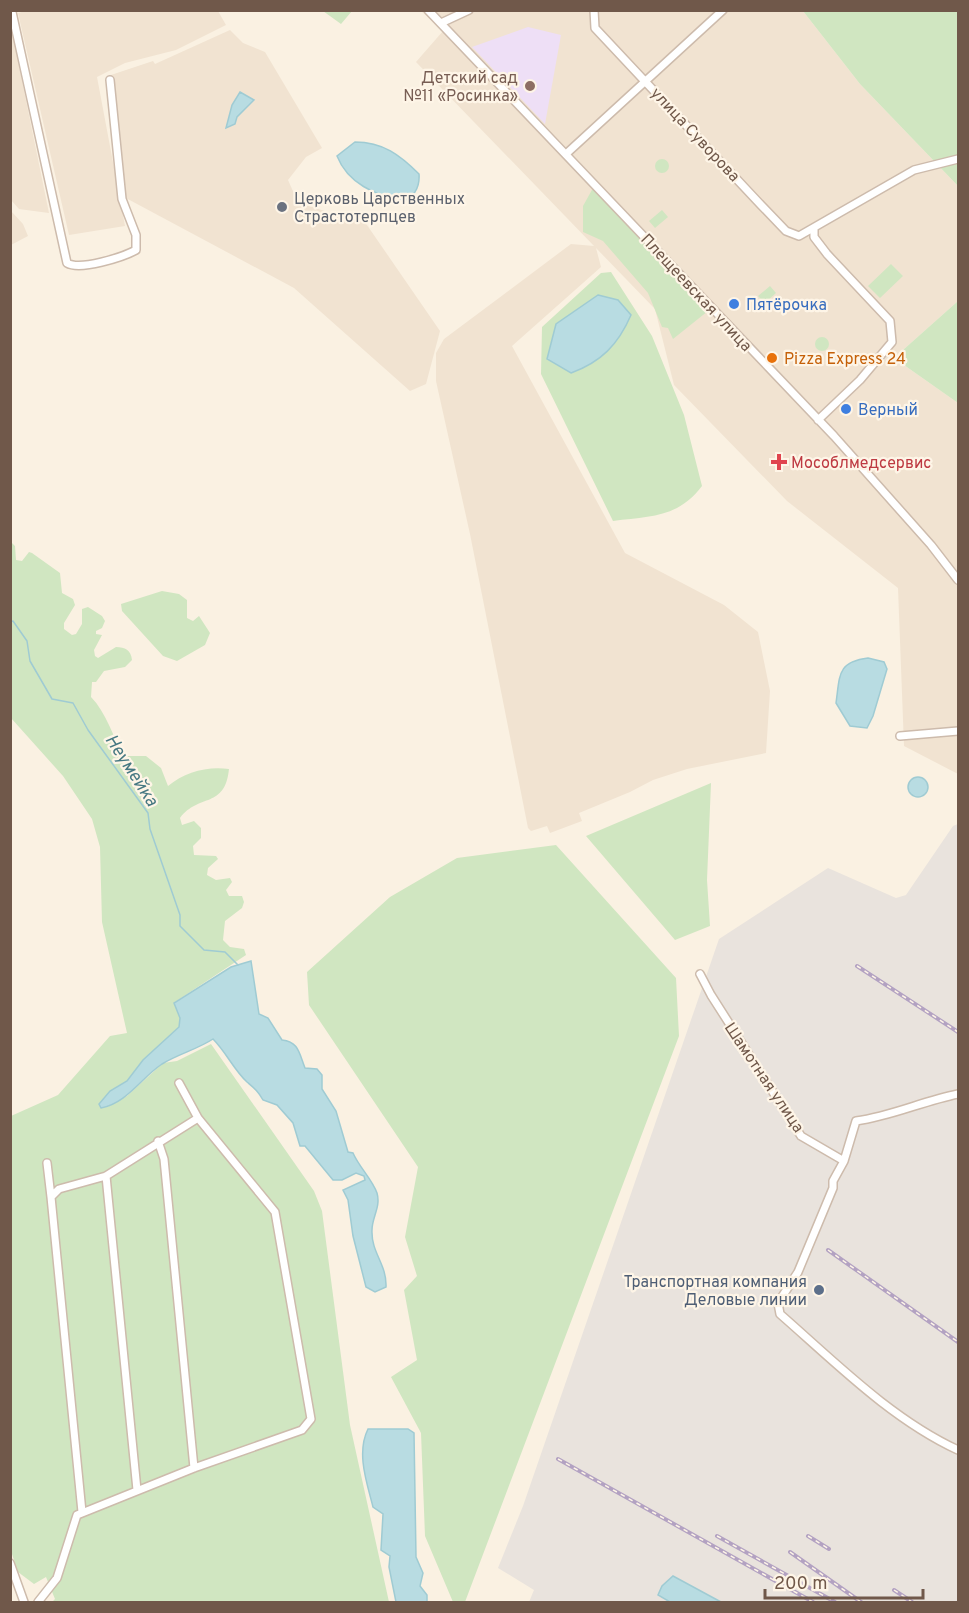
<svg xmlns="http://www.w3.org/2000/svg" width="969" height="1613" font-family="Overpass,sans-serif">
<rect width="100%" height="100%" fill="#faf1e2"/>
<path fill="#f1e3d1" d="M29,10L218,11L226,25L176,50L125,63L97,77L125,226L69,235L18,13Z
M421,11H803L860,84L958,186V301L894,358L958,403V774L904,746L898,588L787,501L674,385L655,309L596,248L601,267L512,346L625,553L724,605L758,632L770,691L766,753L687,769L653,780L630,792L579,813L582,821L550,833L547,826L531,831L528,828L470,534L436,381V353L444,339L571,244L594,246L416,62L443,31Z
M11,27L49,213L19,209L11,200Z
M230,30L243,43L265,52L322,148L306,157L288,180L296,198L303,204L346,218L358,212L440,331L426,384L410,391L294,288L124,197L120,135L111,75L153,61L155,64Z
M11,211L23,224L28,236L11,245Z"/>
<path fill="#e9e3dd" d="M958,824V1602H529L534,1590L498,1568L523,1506L719,939L828,868L896,898L906,895L953,826Z"/>
<path fill="#eedff6" d="M528,27L561,35L545,124L472,47Z"/>
<path fill="#d0e6c1" d="M323,11H352L341,24Z
M803,11H958V186L860,84Z
M655 166a7 7 0 1 1 14 0a7 7 0 1 1-14 0Z
M593,188L708,311L673,339L668,328L662,327L648,293L603,241L583,232V206Z
M662,210L668,217L655,228L649,221Z
M891,264L903,276L880,298L868,286Z
M611,272L652,336L684,415L702,486C678,518 650,516 613,521L541,374L542,327L601,273Z
M770,286L776,293L765,303L758,296Z
M958,301V403L894,358Z
M815 344a7 7 0 1 1 14 0a7 7 0 1 1-14 0Z
M10,541L15,546L16,560L22,561L29,552L32,553L60,573L62,593L73,599L75,605L64,623V629L72,635L76,634L82,624V609L88,607L102,616L105,621L102,628L96,631V634L102,635L94,650L95,656L98,658L116,647C125,647 131,650 132,660L125,667L104,671L96,682H92L91,697C106,712 113,737 124,756H146L161,768L168,786C185,772 207,766 229,769C225,809 199,793 180,818L182,825L194,821L201,828V838L193,846L194,855L216,856L218,859L208,868L207,875L216,880L230,878L232,882L226,890L229,896H242L244,902L242,908L225,921L223,940L230,947L244,949L246,955L175,1002L180,1018L179,1027L143,1060L127,1081L110,1091L107,1107L127,1096L163,1063L177,1061L211,1044L314,1191L322,1211L350,1425L389,1602H52L55,1599L46,1577L34,1584L18,1572L10,1548L11,1116L58,1095L110,1036L127,1033L102,922L100,847L92,819L63,776L11,718Z
M162,591L179,594L187,600V618L193,621L199,616L210,633L205,645L177,661L163,656L122,611L121,604Z
M711,783L707,880L710,926L675,940L586,836Z
M556,845L676,978L679,1036L465,1602H453L425,1536L421,1433L391,1377L417,1360L404,1290L417,1276L405,1237L418,1167L309,1005L307,972L390,897L457,858Z"/>
<path fill="#b8dce2" stroke="#9fcbd3" stroke-width="1.5" d="M240,92L254,100L237,117L235,124L226,128L232,105Z
M355,142C383,142 400,155 419,174C420,187 414,197 402,202C375,194 348,184 337,156Z
M598,295L618,300L631,315C618,345 601,362 571,373L547,359L556,324Z
M868,658L884,662L887,669L873,716L867,728L850,726L836,703C840,675 837,662 868,658Z
M908 787a10 10 0 1 1 20 0a10 10 0 1 1-20 0Z
M251,961L259,1014L268,1018L282,1040C299,1042 299,1053 305,1068L317,1069L322,1075V1089L336,1111L348,1152L353,1153C359,1167 372,1179 377,1193C381,1207 372,1217 372,1230C371,1253 387,1264 386,1287L375,1292L366,1287L353,1236L348,1200L343,1190L365,1180L364,1176L356,1173L342,1180H333L305,1146H300L293,1123L277,1105L263,1100C258,1091 254,1088 247,1082C234,1070 226,1052 213,1039C198,1049 178,1054 162,1064C141,1078 127,1103 101,1108L99,1104L110,1091L127,1081L143,1060L179,1027L180,1018L174,1003L231,967Z
M368,1429H408L414,1433L416,1557L423,1573L420,1586L427,1595V1602H396L389,1567L390,1556L381,1550L383,1514L373,1507C367,1483 356,1453 368,1429Z
M673,1576L721,1602H670L658,1595L662,1586Z"/>
<g fill="none" stroke-linecap="round" stroke-linejoin="round">
<path stroke="#9fcbd3" stroke-width="1.5" d="M10,622L13,621L27,641L30,661L52,699L73,703L88,730L148,813L150,829L180,915V926L204,950L225,952L238,965"/>
<defs>
<path id="minor" d="M428,10L834,436L931,545L958,580
M594,10L595,28L761,205L786,231L799,236L914,170L958,159
M12,12L67,263C80,271 123,257 136,250V235L122,199L110,80
M441,23L469,10
M566,154L723,10
M814,229V237L827,254L890,321L892,342L860,380L818,420
M900,736L958,731
M700,974L711,995L801,1136L844,1161
M179,1083L198,1118
M958,1094C923,1101 892,1116 856,1121L844,1161L833,1181V1188L798,1272L778,1303L780,1314C835,1362 891,1419 958,1450
M158,1141L164,1159L194,1468
M47,1163L51,1197
M106,1176L137,1490
M10,1563L24,1602
M38,1602L57,1578L77,1515L194,1468L302,1430L311,1419L275,1212L198,1118L106,1176L59,1189L51,1197L82,1512"/>
</defs>
<use href="#minor" stroke="#cdbbac" stroke-width="10"/>
<use href="#minor" stroke="#fff" stroke-width="7"/>
<defs>
<path id="rail" d="M857,966L958,1032
M828,1250L958,1342
M558,1459L813,1602
M717,1536L835,1602
M808,1536L829,1549
M790,1552L861,1602
M894,1590L912,1602"/>
</defs>
<use href="#rail" stroke="#b3a2c2" stroke-width="4"/>
<use href="#rail" stroke="#fef5e7" stroke-width="1.5" stroke-dasharray="4.5" stroke-linecap="butt"/>
</g>
<circle fill="#8d6e63" stroke="#fef5e7" stroke-width="2" cx="530" cy="86" r="6"/>
<circle fill="#6b7280" stroke="#fef5e7" stroke-width="2" cx="282" cy="207" r="6"/>
<g fill="#3f7fe0" stroke="#fef5e7" stroke-width="2">
<circle cx="734" cy="304" r="6"/>
<circle cx="846" cy="409" r="6"/>
</g>
<circle fill="#e8710a" stroke="#fef5e7" stroke-width="2" cx="772" cy="358" r="6"/>
<path fill="#e0444e" stroke="#fef5e7" stroke-width="2" d="M776 453h6v6h6v6h-6v6h-6v-6h-6v-6h6z"/>
<circle fill="#5c6f8a" stroke="#fef5e7" stroke-width="2" cx="819" cy="1290" r="6"/>
<g text-anchor="middle" stroke-width="4.5" stroke-linejoin="round" paint-order="stroke">
<g font-size="16" fill="#785e54" stroke="#fef5e7" text-anchor="end">
<text x="518" y="83">Детский сад<tspan x="518" dy="18">№11 «Росинка»</tspan></text>
</g>
<g font-size="16" fill="#70584a" stroke="#fef5e7">
<text transform="translate(696 134) rotate(47)" y="6">улица Суворова</text>
<text transform="translate(697 292) rotate(47)" y="6">Плещеевская улица</text>
<text transform="translate(765 1077) rotate(56)" y="6">Шамотная улица</text>
</g>
<g font-size="16" fill="#5b616d" stroke="#fef5e7" text-anchor="start">
<text x="294" y="204">Церковь Царственных<tspan x="294" dy="18">Страстотерпцев</tspan></text>
</g>
<g font-size="16" fill="#366cbe" stroke="#fef5e7" text-anchor="start">
<text x="746" y="310">Пятёрочка</text>
<text x="858" y="415">Верный</text>
</g>
<g font-size="16" fill="#c56008" stroke="#fef5e7" text-anchor="start">
<text x="784" y="364">Pizza Express 24</text>
</g>
<g font-size="16" fill="#be3a42" stroke="#fef5e7" text-anchor="start">
<text x="791" y="468">Мособлмедсервис</text>
</g>
<g font-size="16" fill="#4e5e75" stroke="#fef5e7" text-anchor="end">
<text x="807" y="1287">Транспортная компания<tspan x="807" dy="18">Деловые линии</tspan></text>
</g>
<g font-size="18" font-style="italic" fill="#467882" stroke="#fef5e7">
<text transform="translate(132 770) rotate(57)" y="6">Неумейка</text>
</g>
</g>
<rect width="969" height="1613" fill="none" stroke="#70584a" stroke-width="24"/>
<path d="M765 1589v9h158v-9" fill="none" stroke="#70584a" stroke-width="3"/>
<text x="774" y="1589" font-size="18" fill="#70584a" stroke="#fef5e7" stroke-width="4.5" paint-order="stroke">200 m</text>
</svg>
